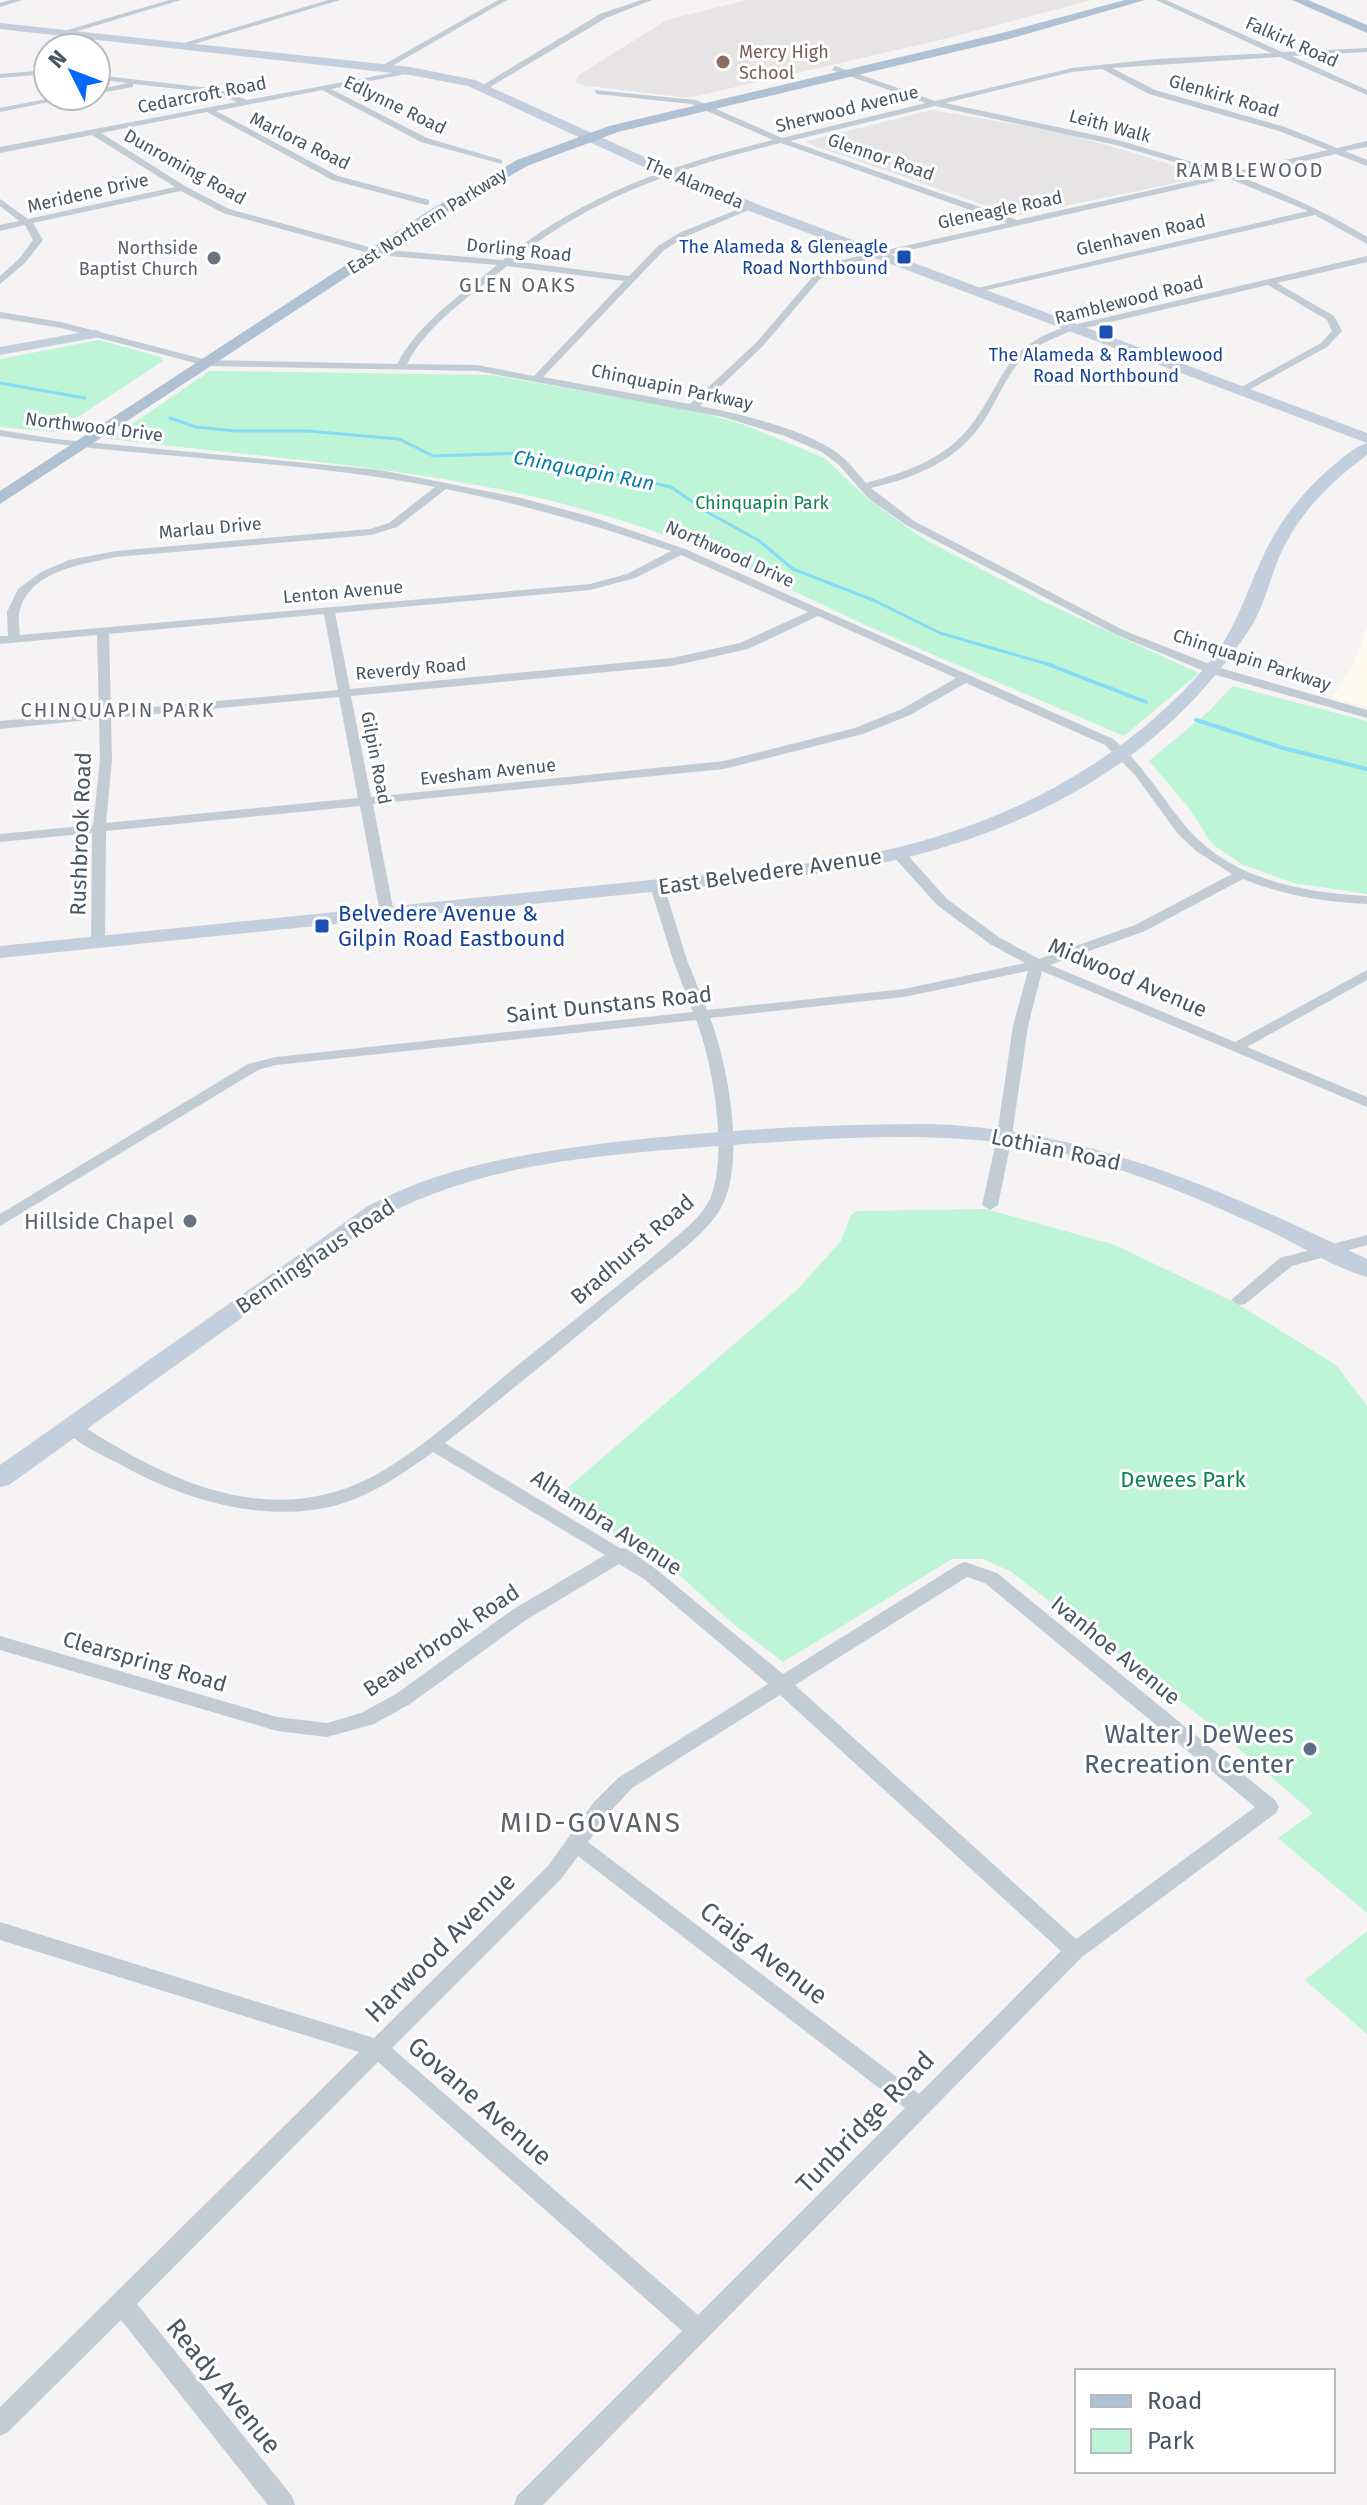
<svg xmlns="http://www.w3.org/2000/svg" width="1367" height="2505" font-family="'Fira Sans',sans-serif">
<rect width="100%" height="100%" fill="#f5f3f3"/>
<path fill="#fefaed" d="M1367,627V706L1332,698L1352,667Z"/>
<path fill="#e6e4e4" d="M747,0H1092L940,40L688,98L581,85L575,82L579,75L667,20Z
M932,110L1066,133L1209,176L1016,216L804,142Z"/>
<path fill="#bef5d6" d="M99,340L161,357L163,361L55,432L0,427V359Z
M210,371L493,375L695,411L745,425L824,458L867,498L922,538L1042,601L1199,673L1124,736C1039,699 952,664 868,626C787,589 708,547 623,521C456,468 282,460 110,439Z
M1233,686L1367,721V894L1294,883L1243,865L1212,844L1189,808L1149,761L1209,711Z
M986,1209L1115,1245L1236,1303L1336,1365L1367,1406V1913L1278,1838L1313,1813L1210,1724L1010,1571L982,1559H952L783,1662L732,1623L676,1572L556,1498L798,1289L841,1241L851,1215L857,1211Z
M1367,1931V2034L1305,1980Z"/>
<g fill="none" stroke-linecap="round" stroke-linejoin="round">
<path stroke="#86dbf7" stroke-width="3" d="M0,383L85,398
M170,418L196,427L237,431H308L399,439L433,456L521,453L671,487L707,512L758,540L793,569L873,600L940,633L1054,666"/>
<path stroke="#86dbf7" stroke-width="4" d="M1047,664L1146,702
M1196,720L1283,748L1367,769"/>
<path fill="#c2ccd5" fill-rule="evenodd" d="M10,0H23L0,7V3Z
M169,0H181L61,36L54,34Z
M328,0H340L181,48L174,46Z
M498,0H507L385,70L378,68Z
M641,0H652L606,18L485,90L478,88L600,14Z
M1156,0H1166L1282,52L1367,48V52L1292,56L1367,90V95L1280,57L1112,68L1155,90L1285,127L1337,148L1367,141V147L1345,151L1367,160V166L1336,154L1238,176C1283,193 1326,212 1367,237V244L1315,215L974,293L969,290L1308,211L1228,178L848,264L820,279L763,346L700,406C740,414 795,427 830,448C845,457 855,470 866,483C904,473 944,459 969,428C1005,382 1001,348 1065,327L1367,256V262L1277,283L1334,316L1342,331L1327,347L1245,392L1236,390L1321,343L1332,331L1327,320L1268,285L1068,332C1055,338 1041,343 1029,352C1004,373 996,409 974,434C948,465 909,479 871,488L914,521L1125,631L1217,667L1367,710V718L1209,673L1117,635L906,525L868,498L839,465L822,452L785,436L723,417L477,371L207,366L61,328L0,318V312L61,322L207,360L397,364C419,322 461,295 497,265L376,255L223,213L181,191L33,223L43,240L25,263L0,284V276L19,259L33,240L25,225L0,231V225L19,221L0,206V199L28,219L175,187L92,135L0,153V147L237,102L216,93L133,84V87L96,94V90L128,83L96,79V75L218,89L247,100L413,69L410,73L331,89L427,138L502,160V164L421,142L322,90L216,111L338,176L429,200V204L426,205L332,180L207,112L101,133L185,186L229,209L376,249L503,260C583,194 674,164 773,140L691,104L597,94L594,90L696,100L782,138L926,103L832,70L835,66L935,101L1072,68L1156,59L1271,53ZM1102,69L1149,94L1279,131L1328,150L1229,173L1118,140L945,103L1072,72ZM935,106L1116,145L1219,175L1017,220L790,141ZM781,143L1007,223L842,260L814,275L757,342L690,404L543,377L664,250L687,236L756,207L749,205L681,232L658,246L629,276L513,261C590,197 684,166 781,143ZM507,266L624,281L534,376L477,365L407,364C428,323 472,295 507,266Z
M48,70V74L0,78V74Z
M62,96H79L0,112V108Z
M0,430L56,439L380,470L521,498L592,517L685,549L1113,739C1144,765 1162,799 1188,829C1233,880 1302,892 1367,896V904C1324,902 1283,895 1243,879L1145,931L1050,965L1235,1042L1367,970V980L1247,1047L1367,1097V1107L1042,971L1028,1026L1011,1142L998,1205L990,1210L982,1205L996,1142L1013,1026L1028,971L904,997L710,1018C728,1064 745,1158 723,1204C710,1232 668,1261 644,1280C579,1335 512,1390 445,1443L620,1548L627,1549L656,1569L783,1674L959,1564L965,1562L997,1573L1276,1801L1279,1807L1276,1813L1082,1957L543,2505H514L517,2496L682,2331L378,2062L137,2304L292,2496L295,2505H268L121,2320L8,2432L0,2436V2407L359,2052L0,1940V1922L374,2038L548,1866L594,1802L618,1778L768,1684L644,1579L619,1564L526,1620L410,1704L374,1724L327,1737L277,1731L0,1650V1636L277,1717L327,1723L361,1713L396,1694L512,1610L605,1555L433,1452C404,1473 373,1495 337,1505C267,1524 187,1501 125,1467C106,1456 76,1445 63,1427L66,1423H78C142,1464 217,1506 297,1499C321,1497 344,1490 366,1480C425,1450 477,1397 529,1356C573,1321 618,1286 661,1250C676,1236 698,1221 708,1203C730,1161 713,1062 696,1020L276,1065L258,1070L0,1226V1214L248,1064L276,1057L693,1012L673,960L650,886L652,883H662L664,886L687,960L707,1010L904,989L1025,963L990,944L937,905L893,856V850H903L947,899L1000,938L1039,959L1135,925L1232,874L1196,851L1178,834L1135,775L1105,745L966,683L910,715L863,734L724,769L373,804L394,913L387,917L380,913L360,806L106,831L105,943L103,946H93L91,943L92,833L0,842V834L93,825L100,760L99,719L0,729V721L99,712L97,635L0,644V636H8L7,612L18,589L41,572L69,560L116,551L370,529L389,523L435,487C292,459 144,459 0,436ZM446,489C525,505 595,525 671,551L627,574L590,584L20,635C19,627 18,617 20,609C31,571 82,564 116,557L371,535L397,527ZM681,555L808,612L740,643L672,658L350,689L335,613L590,590L635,578ZM324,614L338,690L111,711L109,634ZM818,616L956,678L902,709L855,728L724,761L371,797L351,696L672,666L748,649ZM339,697L358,798L106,823L112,760L111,718ZM967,1577L985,1583L1255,1807L1076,1939L795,1685ZM780,1695L1061,1951L919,2094L588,1842L608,1814L632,1788ZM578,1856L905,2108L698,2315L392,2048L562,1878Z
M1367,1235V1245L1292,1266L1245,1304L1239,1305L1231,1300L1280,1258Z"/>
<path fill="#c4cfdd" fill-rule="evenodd" d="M0,23L410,67L475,80L671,169L757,204L1367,433V443L747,210L661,175L468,86L410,75L0,29Z
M95,330L100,331V337L0,355V347Z
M1367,443V455C1329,483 1296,516 1278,560C1269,582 1264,606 1251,627C1167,755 1044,825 896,860C861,868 825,872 789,878L0,958V946L789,866C823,861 858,857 891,849C1012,821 1126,760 1207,665C1236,631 1246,592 1265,552C1280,521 1301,494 1327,471C1339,461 1353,447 1367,443Z
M931,1124C1089,1129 1227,1192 1367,1259V1277C1335,1268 1304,1248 1274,1233C1213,1205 1152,1178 1088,1160C973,1127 850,1137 732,1145C616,1154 488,1160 384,1216L9,1485L0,1487V1465L368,1206C444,1165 529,1153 614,1142C719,1130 825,1124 931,1124Z"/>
<path fill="#b0c1d4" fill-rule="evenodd" d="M1125,0H1145L1009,39L618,132L527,166L440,216L0,504V491L430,210L517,160L609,126L1002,33Z
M1292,0H1308L1367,25V33Z"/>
</g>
<circle fill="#8d6e63" stroke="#fff" stroke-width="3" cx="723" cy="62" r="8"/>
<g fill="#1a4fb4" stroke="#fff" stroke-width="3">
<rect x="896" y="249" width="16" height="16" rx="4"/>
<rect x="1098" y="324" width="16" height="16" rx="4"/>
<rect x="314" y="918" width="16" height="16" rx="4"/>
</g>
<g fill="#6b7280" stroke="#fff" stroke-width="3">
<circle cx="214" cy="258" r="8"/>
<circle cx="190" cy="1221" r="8"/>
</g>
<circle fill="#5c6f8a" stroke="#fff" stroke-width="3" cx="1310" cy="1749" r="8"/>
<g text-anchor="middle" stroke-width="6" stroke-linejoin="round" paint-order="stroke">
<g font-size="18" fill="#485563" stroke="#fff">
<text transform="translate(1292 42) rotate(24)" y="6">Falkirk Road</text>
<text transform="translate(202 95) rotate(-11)" y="6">Cedarcroft Road</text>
<text transform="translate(1224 96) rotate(16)" y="6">Glenkirk Road</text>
<text transform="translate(395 105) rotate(26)" y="6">Edlynne Road</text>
<text transform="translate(847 109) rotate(-14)" y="6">Sherwood Avenue</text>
<text transform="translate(1110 126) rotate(15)" y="6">Leith Walk</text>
<text transform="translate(300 141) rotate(26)" y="6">Marlora Road</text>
<text transform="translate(881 157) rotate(19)" y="6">Glennor Road</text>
<text transform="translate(185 167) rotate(29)" y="6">Dunroming Road</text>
<text transform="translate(694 183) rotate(23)" y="6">The Alameda</text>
<text transform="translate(88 193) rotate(-13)" y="6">Meridene Drive</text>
<text transform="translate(1000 210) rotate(-12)" y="6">Gleneagle Road</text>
<text transform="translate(427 221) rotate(-32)" y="6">East Northern Parkway</text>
<text transform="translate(1141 235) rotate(-13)" y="6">Glenhaven Road</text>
<text transform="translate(519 250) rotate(6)" y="6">Dorling Road</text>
<text transform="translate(1129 300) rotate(-14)" y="6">Ramblewood Road</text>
<text transform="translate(672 387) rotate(12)" y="6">Chinquapin Parkway</text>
<text transform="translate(94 427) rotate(7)" y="6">Northwood Drive</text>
<text transform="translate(210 528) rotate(-5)" y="6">Marlau Drive</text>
<text transform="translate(730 554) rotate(24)" y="6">Northwood Drive</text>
<text transform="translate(343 592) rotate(-5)" y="6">Lenton Avenue</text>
<text transform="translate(1252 660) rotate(18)" y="6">Chinquapin Parkway</text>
<text transform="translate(411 669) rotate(-5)" y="6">Reverdy Road</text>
<text transform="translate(376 758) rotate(79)" y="6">Gilpin Road</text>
<text transform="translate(488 772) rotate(-6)" y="6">Evesham Avenue</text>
</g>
<g font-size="18" fill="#785e54" stroke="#fff" text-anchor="start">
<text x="739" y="58">Mercy High<tspan x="739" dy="21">School</tspan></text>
</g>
<g font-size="18" fill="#164399" stroke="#fff" text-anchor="end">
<text x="888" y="253">The Alameda &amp; Gleneagle<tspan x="888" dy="21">Road Northbound</tspan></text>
<text x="1106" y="361" text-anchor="middle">The Alameda &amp; Ramblewood<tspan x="1106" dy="21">Road Northbound</tspan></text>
</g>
<g font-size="18" fill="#5b616d" stroke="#fff" text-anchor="end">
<text x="198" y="254">Northside<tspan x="198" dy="21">Baptist Church</tspan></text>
</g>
<g font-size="18" fill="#0c844c" stroke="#fff">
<text x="762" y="509">Chinquapin Park</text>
</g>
<g font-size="20" letter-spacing="2" fill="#5e6269" stroke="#fff">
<text x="1250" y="177">RAMBLEWOOD</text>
<text x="518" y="292">GLEN OAKS</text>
<text x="118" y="717">CHINQUAPIN PARK</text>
</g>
<g font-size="20" font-style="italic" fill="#037ba4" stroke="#fff">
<text transform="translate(584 470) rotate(11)" y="7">Chinquapin Run</text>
</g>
<g font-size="22" fill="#485563" stroke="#fff">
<text transform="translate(80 834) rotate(-88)" y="8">Rushbrook Road</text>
<text transform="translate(770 871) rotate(-8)" y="8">East Belvedere Avenue</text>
<text transform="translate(1128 977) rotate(23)" y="8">Midwood Avenue</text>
<text transform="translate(609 1004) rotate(-6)" y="8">Saint Dunstans Road</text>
<text transform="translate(1056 1149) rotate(12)" y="8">Lothian Road</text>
<text transform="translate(632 1249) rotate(-41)" y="8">Bradhurst Road</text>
<text transform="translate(315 1256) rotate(-34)" y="8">Benninghaus Road</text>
<text transform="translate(607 1522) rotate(33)" y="8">Alhambra Avenue</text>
<text transform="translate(441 1640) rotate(-34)" y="8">Beaverbrook Road</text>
<text transform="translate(1116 1650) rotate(39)" y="8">Ivanhoe Avenue</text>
<text transform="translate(145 1661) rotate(16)" y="8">Clearspring Road</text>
</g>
<g font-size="22" fill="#164399" stroke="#fff" text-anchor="start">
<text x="338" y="921">Belvedere Avenue &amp;<tspan x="338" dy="25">Gilpin Road Eastbound</tspan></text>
</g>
<g font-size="22" fill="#5b616d" stroke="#fff" text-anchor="end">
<text x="174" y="1229">Hillside Chapel</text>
</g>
<g font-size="22" fill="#0c844c" stroke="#fff">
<text x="1183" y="1487">Dewees Park</text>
</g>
<g font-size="26" fill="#4e5e75" stroke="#fff" text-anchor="end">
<text x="1294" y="1743">Walter J DeWees<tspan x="1294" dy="30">Recreation Center</tspan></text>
</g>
<g font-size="26" fill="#485563" stroke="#fff">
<text transform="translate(440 1947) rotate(-45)" y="9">Harwood Avenue</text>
<text transform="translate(764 1953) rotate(37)" y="9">Craig Avenue</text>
<text transform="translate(480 2101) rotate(41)" y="9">Govane Avenue</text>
<text transform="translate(865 2122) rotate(-46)" y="9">Tunbridge Road</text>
<text transform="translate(224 2386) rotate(51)" y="9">Ready Avenue</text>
</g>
<g font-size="28" letter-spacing="2" fill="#5e6269" stroke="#fff">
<text x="591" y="1832">MID-GOVANS</text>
</g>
</g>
<rect x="1075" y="2369" width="260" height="104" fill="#ffffff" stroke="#b6bbc1" stroke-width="2"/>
<rect x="1091" y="2395" width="40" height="12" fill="#b0c1d4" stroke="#b6bbc1" stroke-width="2"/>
<text x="1147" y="2409" font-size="24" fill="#485563">Road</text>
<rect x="1091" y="2429" width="40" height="24" fill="#bef5d6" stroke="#b6bbc1" stroke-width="2"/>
<text x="1147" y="2449" font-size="24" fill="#485563">Park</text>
<g transform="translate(72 72) rotate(312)"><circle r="38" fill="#ffffff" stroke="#b6bbc1" stroke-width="2"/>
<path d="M0-6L14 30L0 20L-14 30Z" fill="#0567fc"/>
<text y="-12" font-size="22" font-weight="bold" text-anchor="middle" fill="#485563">N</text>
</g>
</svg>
